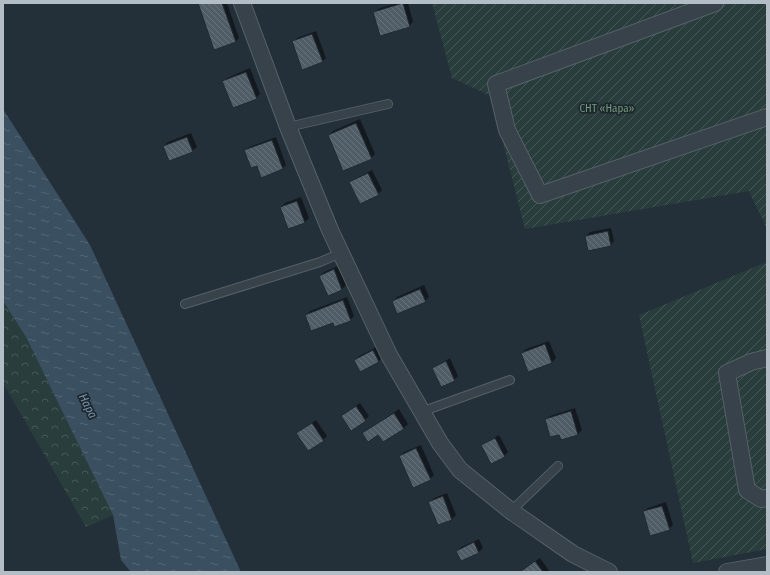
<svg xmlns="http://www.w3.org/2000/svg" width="770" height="575" font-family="'Fira Sans Condensed',sans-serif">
<defs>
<pattern id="forest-crowns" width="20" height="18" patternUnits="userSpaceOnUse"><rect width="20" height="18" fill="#293e3c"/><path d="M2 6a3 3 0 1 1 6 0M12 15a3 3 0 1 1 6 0" fill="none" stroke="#465857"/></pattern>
<pattern id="garden-furrows" width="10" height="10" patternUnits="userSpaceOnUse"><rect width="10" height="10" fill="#293e3c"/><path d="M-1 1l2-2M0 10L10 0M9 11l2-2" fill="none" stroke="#465857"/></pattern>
<pattern id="water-ripples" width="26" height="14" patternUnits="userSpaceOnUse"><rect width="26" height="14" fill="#3a4f5f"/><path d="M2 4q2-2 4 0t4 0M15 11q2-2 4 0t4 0" fill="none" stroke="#546674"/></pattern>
<pattern id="building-back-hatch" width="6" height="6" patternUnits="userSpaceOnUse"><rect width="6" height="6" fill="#505d67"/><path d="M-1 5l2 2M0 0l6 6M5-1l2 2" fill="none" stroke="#67727b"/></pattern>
</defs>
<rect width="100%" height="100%" fill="#243039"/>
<path fill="url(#forest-crowns)" d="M3,301L26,337L113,515L86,527L3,383Z"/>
<path fill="url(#garden-furrows)" d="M432,3H767V229L749,191L525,229L491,96L452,78Z
M767,262V549L693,563L639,315Z"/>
<path fill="url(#water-ripples)" d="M3,109L90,245L241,572H131L121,560L113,515L26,337L3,301Z"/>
<path fill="#0007" d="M199,3H227L239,38L235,42Z
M397,3H408L413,22L409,26L374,13L378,9Z
M316,31L326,58L322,62L293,42L297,38Z
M250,68L260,94L256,98L223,82L227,78Z
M360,119L375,154L371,158L329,135L333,131Z
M191,133L197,147L192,151L164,146L168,142Z
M276,137L286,165L282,169L257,164L245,151L249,147Z
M372,170L382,190L378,194L351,183L355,179Z
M301,197L309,218L305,222L289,228L281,207L285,203Z
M611,228L614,241L610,245L586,236L590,232Z
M338,266L346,285L342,289L328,295L320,276L324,272Z
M424,285L429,297L425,301H393L397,297Z
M347,297L354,316L350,320L333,322L306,315L310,311Z
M549,341L556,358L552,362L522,353L526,349Z
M377,347L383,357L379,361L360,370L355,360L359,356Z
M450,358L458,376L454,380L434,368Z
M360,403L369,416L365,420L342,416Z
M575,408L582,430L578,434L560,433L546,420L550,416Z
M399,409L408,424L404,428L383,441L379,433H363Z
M316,420L327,436L323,440L297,433Z
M499,435L508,452L504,456L483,445Z
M421,445L434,475L430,479L400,456L404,452Z
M447,493L456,515L452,519L430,502L434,498Z
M666,502L673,525L669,529L644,512L648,508Z
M479,539L483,548L479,552L461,560L457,551L461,547Z
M540,558L550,572H521L525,568Z"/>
<path fill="url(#building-back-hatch)" stroke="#1f2931" d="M198,3H222L236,42L214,50Z
M403,3L410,27L380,36L373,12Z
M312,34L323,62L302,70L292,41Z
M246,72L257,99L233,108L222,81Z
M356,123L372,159L343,171L328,135Z
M187,137L193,152L169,161L163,146Z
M272,140L283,169L261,178L257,166L251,168L244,150Z
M368,173L379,195L360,204L349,182Z
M297,201L305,223L288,229L280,207Z
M608,231L611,246L588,251L585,236Z
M334,269L342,290L328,296L319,276Z
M420,289L426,302L397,314L392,301Z
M343,300L351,321L334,327L333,323L311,331L305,315Z
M545,344L552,363L528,372L521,353Z
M373,350L379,362L360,372L354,360Z
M446,361L455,381L441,387L432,368Z
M356,406L366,421L351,431L341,416Z
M571,411L578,435L561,440L559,435L550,437L545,419Z
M394,413L404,429L383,442L378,435L368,442L362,433Z
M312,423L324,441L308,451L296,433Z
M495,438L505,457L491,464L481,445Z
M416,448L431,480L413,488L399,456Z
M443,496L452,520L438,525L428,502Z
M662,506L670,530L650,536L643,511Z
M474,542L479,553L461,561L456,551Z
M535,561L543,572H520Z"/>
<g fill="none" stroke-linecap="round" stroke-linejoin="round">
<defs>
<path id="service" d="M288,127L388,104
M185,304L320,262L341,253
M421,412L510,380
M511,511L558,466"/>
<path id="minor" d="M242,3L288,127L330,230L389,355L440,443L460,470L511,511L573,554L609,572
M715,3L496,84L507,130L540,195L767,117
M767,358L751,362L727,373L747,490L761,499L767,498
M727,572L767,565"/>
</defs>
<use href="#service" stroke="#566068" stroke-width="10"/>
<use href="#minor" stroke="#566068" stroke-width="18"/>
<use href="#service" stroke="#38424a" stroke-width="8"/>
<use href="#minor" stroke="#38424a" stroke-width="16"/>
</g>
<g text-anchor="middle" stroke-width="3.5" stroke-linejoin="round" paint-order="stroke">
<g font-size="11" fill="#739977" stroke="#1d272f">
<text x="607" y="112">СНТ «Нара»</text>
</g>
<g font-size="12" font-style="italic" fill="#7692a7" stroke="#1d272f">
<text transform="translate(88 406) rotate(63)" y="4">Нара</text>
</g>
</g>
<rect width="770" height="575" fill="none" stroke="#b3bdc5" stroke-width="8"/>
</svg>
